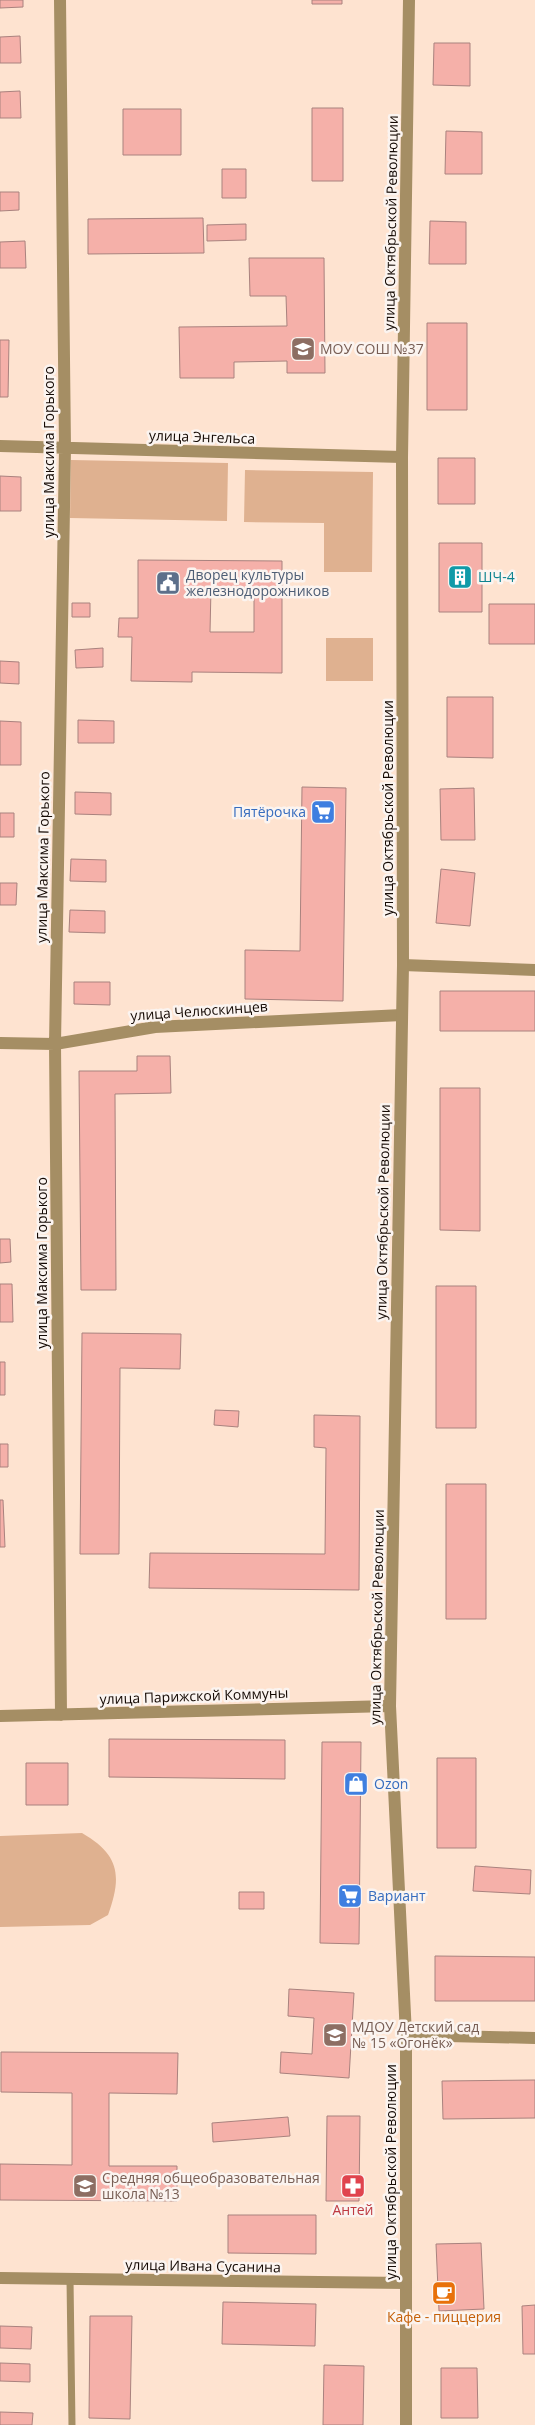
<svg xmlns="http://www.w3.org/2000/svg" width="535" height="2425" font-family="'Open Sans',sans-serif">
<rect width="100%" height="100%" fill="#fee3d0"/>
<path fill="#dfb190" d="M71,460L228,463L227,521L70,518Z
M245,470L373,472L372,572H324V523L244,522Z
M326,638H373V681H326Z
M82,1833C120,1855 122,1876 108,1915L90,1925L0,1927V1836Z"/>
<path fill="#f5b0a9" stroke="#a9827e" fill-rule="evenodd" d="M0,0H23V7L0,8Z
M312,0H342V4H312Z
M20,36L21,63H0V37Z
M434,43H470V86L433,85Z
M20,91L21,118H0V92Z
M312,108H343V181H312Z
M123,109H181V155H123Z
M446,131L482,132V174H445Z
M222,169H246V198H222Z
M0,192H19V210L0,211Z
M203,218L204,253L88,254V219Z
M430,221L466,222V264H429Z
M246,224V240L207,241V225Z
M25,241L26,268H0V242Z
M249,258H324L325,373H287V361L234,362V378H180L179,327L287,326L286,296H250Z
M427,323H467V410H427Z
M0,340H9L8,397H0Z
M438,458H475V504H438Z
M0,476L21,477V511H0Z
M439,543H482V612H439Z
M138,560L282,561V673L192,672V682L131,681L132,637H118L119,618H138ZM211,588H254V632H210Z
M72,603H90V617H72Z
M489,604H535V644H489Z
M103,648V667L76,668L75,650Z
M0,661L19,662V684L0,683Z
M447,697H493V758L447,757Z
M78,720L114,721V743H78Z
M0,721L21,722V765H0Z
M302,787L346,788L343,1001L245,999V950L300,951Z
M474,788L475,840H441L440,789Z
M75,792L111,793V815L75,814Z
M0,813H14V837H0Z
M71,859L106,860V882L70,881Z
M441,869L475,873L470,926L436,923Z
M0,883H17L16,905H0Z
M70,910L105,911V933L69,932Z
M74,982H110V1005L74,1004Z
M440,991H535V1031H440Z
M137,1056H170L171,1093L115,1094L116,1290H81L79,1071H137Z
M440,1088H480V1231L440,1230Z
M0,1239H10L11,1262L0,1263Z
M0,1284H12L13,1322H0Z
M436,1286H476V1428H436Z
M82,1333L181,1334L180,1369L120,1368L119,1554H80Z
M0,1362H5V1395H0Z
M215,1410L239,1411L238,1427L214,1425Z
M314,1415L360,1416L359,1590L149,1588L150,1553L325,1554L326,1448L314,1447Z
M0,1444H8V1467H0Z
M446,1484H486V1619H446Z
M0,1500H3L5,1547H0Z
M109,1739L285,1740V1779L109,1777Z
M322,1742H361L359,1944L320,1943Z
M437,1758H476V1848H437Z
M26,1763H68V1805H26Z
M475,1866L531,1870L530,1894L473,1891Z
M239,1892H264V1909H239Z
M435,1956L535,1957V2001H435Z
M289,1989L354,1993L349,2078L280,2073L281,2052L312,2054L314,2018L288,2016Z
M1,2052L178,2053L177,2094L109,2093V2166H177V2201L0,2200V2164L72,2165V2093L1,2092Z
M535,2080V2118L443,2119L442,2081Z
M327,2116H360L359,2201H326Z
M288,2117L290,2136L213,2142L212,2123Z
M228,2215H316V2254L228,2253Z
M481,2243L484,2309L439,2311L436,2244Z
M223,2302L316,2304L315,2346L222,2344Z
M535,2305V2354H523L522,2306Z
M90,2316H132L130,2419L89,2418Z
M0,2326L32,2327L31,2349L0,2348Z
M0,2363L30,2364V2382L0,2381Z
M324,2365L364,2366L363,2425H323Z
M441,2368H477L478,2418H441Z
M0,2412L33,2413L32,2425H0Z"/>
<g fill="none" stroke-linecap="round" stroke-linejoin="round">
<path stroke="#a58e64" stroke-width="7" d="M70,2279L72,2425"/>
<path stroke="#a58e64" stroke-width="12" d="M60,0L65,448L55,1044L61,1715
M0,446L402,457
M403,965L535,970
M0,1043L55,1044L155,1027L402,1015
M0,1716L390,1706
M406,2035L535,2038
M0,2278L406,2283"/>
<path stroke="#a58e64" stroke-width="12" d="M406,2425V2035L390,1706L403,965L402,457L409,0"/>
</g>
<defs>
<symbol id="school-square" viewBox="-11 -11 22 22"><rect x="-9" y="-9" width="18" height="18" rx="4" fill="#8d6e63" stroke="#fbf4f0"/><path d="M0-5L7-2L0 1L-7-2ZM-4 1L0 2.5L4 1V4Q0 6-4 4Z" fill="#fff"/></symbol>
<symbol id="building-square" viewBox="-11 -11 22 22"><rect x="-9" y="-9" width="18" height="18" rx="4" fill="#0f9aa8" stroke="#fbf4f0"/><path d="M-4-6H4V6H1V3H-1V6H-4ZM-2.5-4.3h1.7v1.8h-1.7ZM.8-4.3h1.7v1.8H.8ZM-2.5-1h1.7V.8h-1.7ZM.8-1h1.7V.8H.8Z" fill="#fff"/></symbol>
<symbol id="civic-square" viewBox="-11 -11 22 22"><rect x="-9" y="-9" width="18" height="18" rx="4" fill="#5c6f8a" stroke="#fbf4f0"/><path d="M-.6-6.5H3V-4.5H.6V-3L4-1V1h2V6H-6V1h2V-1L-.6-3ZM-1.2 2.5V6h2.4V2.5Z" fill="#fff"/></symbol>
<symbol id="supermarket-square" viewBox="-11 -11 22 22"><rect x="-9" y="-9" width="18" height="18" rx="4" fill="#3f7fe0" stroke="#fbf4f0"/><path d="M-6-5.5h2.5l.6 2H6L4.5 2H-2.5L-4.4-4H-6ZM-1.5 3.2a1.3 1.3 0 1 0 .1 0ZM3 3.2a1.3 1.3 0 1 0 .1 0Z" fill="#fff"/></symbol>
<symbol id="shop-square" viewBox="-11 -11 22 22"><rect x="-9" y="-9" width="18" height="18" rx="4" fill="#3f7fe0" stroke="#fbf4f0"/><path d="M-5-2.5h2.3a2.7 3.5 0 0 1 5.4 0H5L5.5 6h-11ZM-1.5-2.5h3a1.5 2.3 0 0 0-3 0Z" fill="#fff"/></symbol>
<symbol id="pharmacy-square" viewBox="-11 -11 22 22"><rect x="-9" y="-9" width="18" height="18" rx="4" fill="#e0444e" stroke="#fbf4f0"/><path d="M-2-6h4v4h4v4h-4v4h-4v-4h-4v-4h4Z" fill="#fff"/></symbol>
<symbol id="cafe-square" viewBox="-11 -11 22 22"><rect x="-9" y="-9" width="18" height="18" rx="4" fill="#e8710a" stroke="#fbf4f0"/><path d="M-5.5-4.5H6V0H3Q3 3.5 0 3.5H-2.5Q-5.5 3.5-5.5 0ZM3-3.2v2h1.7v-2ZM-6 4.5H4V6H-6Z" fill="#fff"/></symbol>
</defs>
<g fill-rule="evenodd">
<use href="#school-square" x="289" y="335" width="28" height="28"/>
<use href="#building-square" x="446" y="563" width="28" height="28"/>
<use href="#civic-square" x="154" y="569" width="28" height="28"/>
<use href="#supermarket-square" x="309" y="798" width="28" height="28"/>
<use href="#shop-square" x="342" y="1770" width="28" height="28"/>
<use href="#supermarket-square" x="336" y="1882" width="28" height="28"/>
<use href="#school-square" x="321" y="2021" width="28" height="28"/>
<use href="#school-square" x="71" y="2172" width="28" height="28"/>
<use href="#pharmacy-square" x="339" y="2172" width="28" height="28"/>
<use href="#cafe-square" x="430" y="2279" width="28" height="28"/>
</g>
<g text-anchor="middle" stroke-width="5" stroke-linejoin="round" paint-order="stroke">
<g font-size="14" fill="#140903" stroke="#fbf4f0">
<text transform="translate(391 223) rotate(-89)" y="5">улица Октябрьской Революции</text>
<text transform="translate(202 437) rotate(2)" y="5">улица Энгельса</text>
<text transform="translate(49 452) rotate(-90)" y="5">улица Максима Горького</text>
<text transform="translate(388 808) rotate(-90)" y="5">улица Октябрьской Революции</text>
<text transform="translate(43 857) rotate(-89)" y="5">улица Максима Горького</text>
<text transform="translate(199 1011) rotate(-4)" y="5">улица Челюскинцев</text>
<text transform="translate(383 1212) rotate(-89)" y="5">улица Октябрьской Революции</text>
<text transform="translate(42 1263) rotate(-90)" y="5">улица Максима Горького</text>
<text transform="translate(377 1617) rotate(-89)" y="5">улица Октябрьской Революции</text>
<text transform="translate(194 1696) rotate(-2)" y="5">улица Парижской Коммуны</text>
<text transform="translate(391 2172) rotate(-90)" y="5">улица Октябрьской Революции</text>
<text transform="translate(203 2266) rotate(1)" y="5">улица Ивана Сусанина</text>
</g>
<g font-size="14" fill="#785e54" stroke="#fbf4f0" text-anchor="start">
<text x="320" y="354">МОУ СОШ №37</text>
<text x="352" y="2032">МДОУ Детский сад<tspan x="352" dy="16">№ 15 «Огонёк»</tspan></text>
<text x="102" y="2183">Средняя общеобразовательная<tspan x="102" dy="16">школа №13</tspan></text>
</g>
<g font-size="14" fill="#4e5e75" stroke="#fbf4f0" text-anchor="start">
<text x="186" y="580">Дворец культуры<tspan x="186" dy="16">железнодорожников</tspan></text>
</g>
<g font-size="14" fill="#0d838f" stroke="#fbf4f0" text-anchor="start">
<text x="478" y="582">ШЧ-4</text>
</g>
<g font-size="14" fill="#366cbe" stroke="#fbf4f0" text-anchor="start">
<text x="306" y="817" text-anchor="end">Пятёрочка</text>
<text x="374" y="1789">Ozon</text>
<text x="368" y="1901">Вариант</text>
</g>
<g font-size="14" fill="#be3a42" stroke="#fbf4f0">
<text x="353" y="2215">Антей</text>
</g>
<g font-size="14" fill="#c56008" stroke="#fbf4f0">
<text x="444" y="2322">Кафе - пиццерия</text>
</g>
</g>
</svg>
